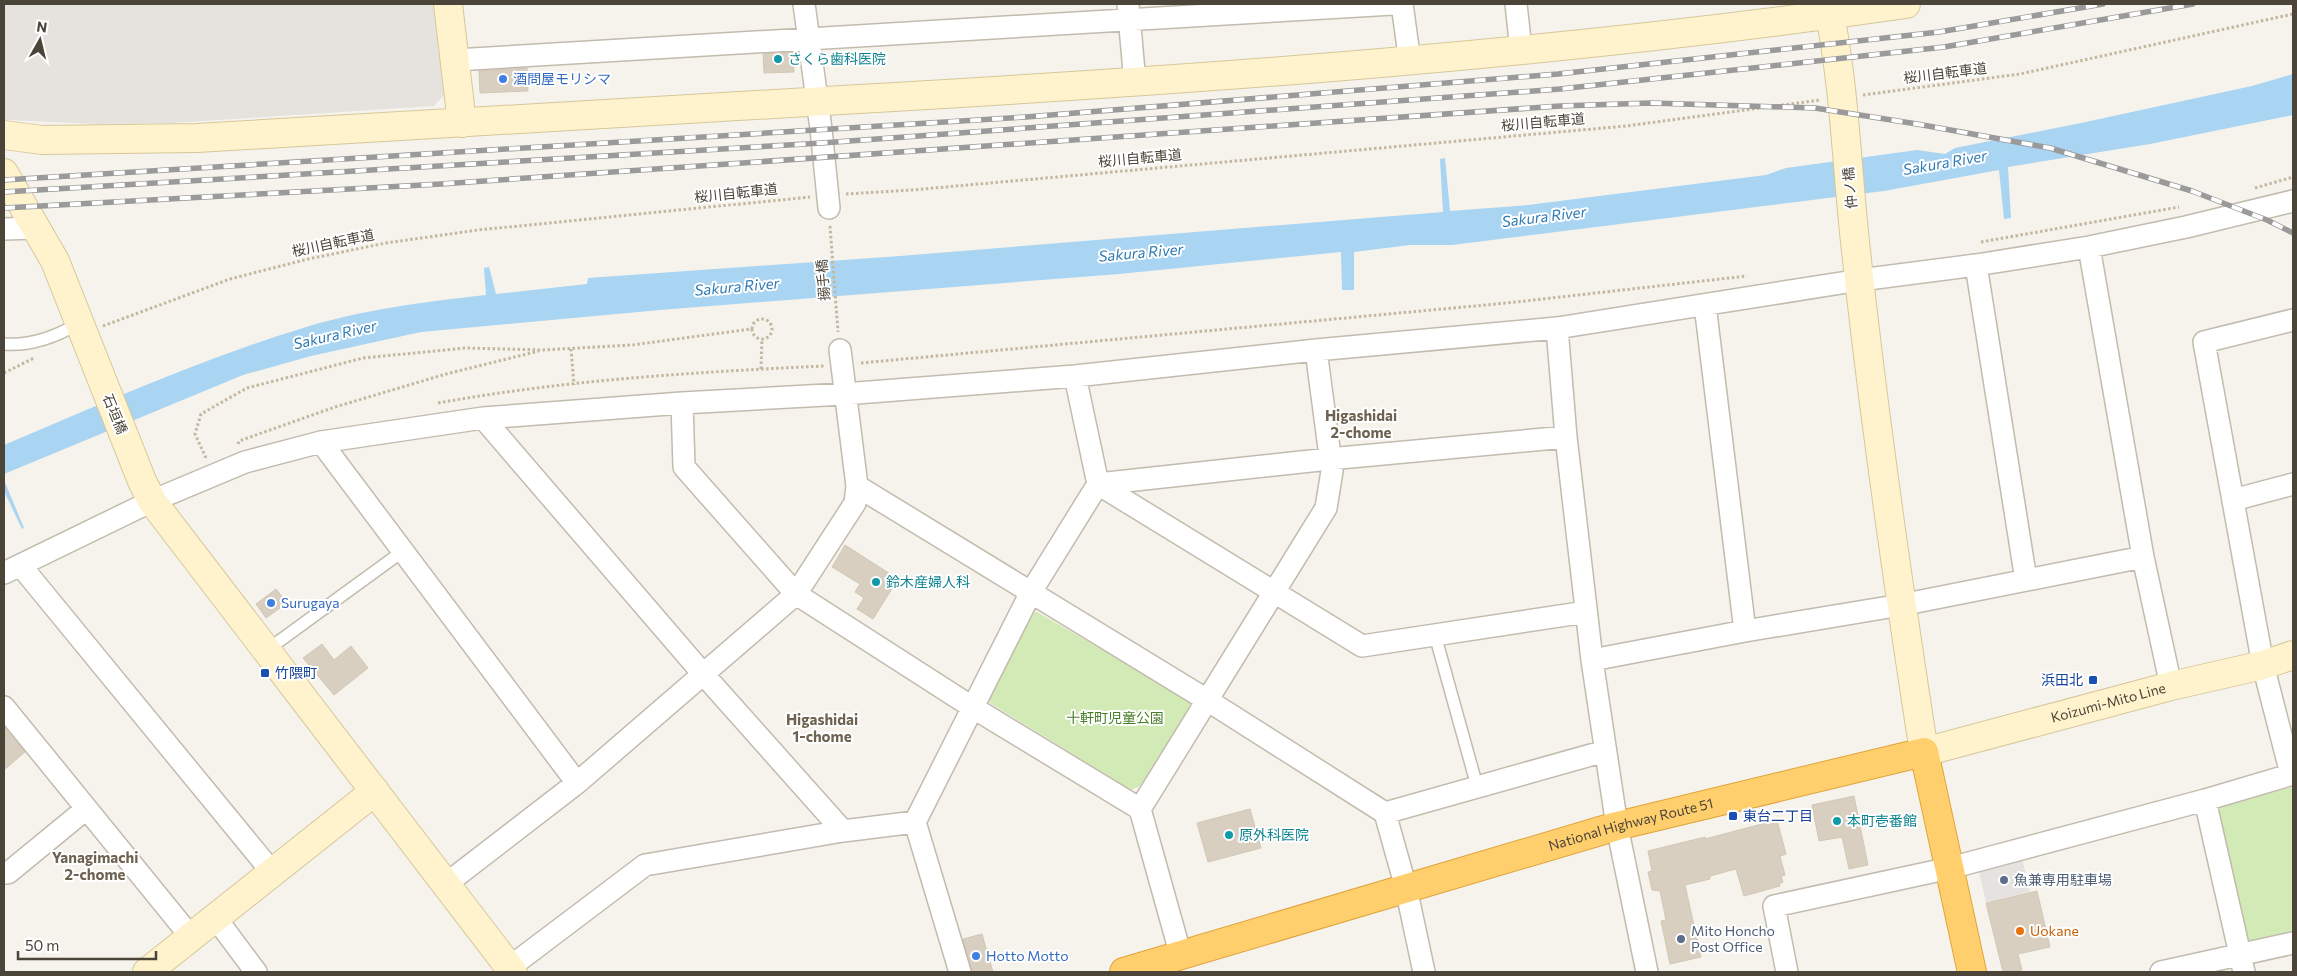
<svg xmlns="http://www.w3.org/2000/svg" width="2297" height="976" font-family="Commissioner,'Noto Sans JP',sans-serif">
<rect width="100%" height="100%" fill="#f6f3ec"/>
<path fill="#e6e2dd" d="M4,4H434L446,93L434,106L172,123L99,124L6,120L4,118Z"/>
<path fill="#d2eab5" d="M1037,612L1194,703L1140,786L1131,790L990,703L988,697L1029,613Z
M2293,787V935L2254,944L2245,939L2217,814L2220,807Z"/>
<path fill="#e5e3e0" d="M2022,858L2030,892L1986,902L1978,868Z"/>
<path fill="#a9d4f2" d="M2293,74V115L2150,144L2008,167L2011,218L2004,219L1999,170L1884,191L1452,245H1410L1354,252V290H1342L1341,252L1119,274L660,310L421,332L311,356L243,375L4,474V445C101,404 198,360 300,329C359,310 424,302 486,295L484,268L489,267L496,294L587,284L588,278L900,256L1443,212L1440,159L1445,158L1450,211L1528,205L1766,175L1786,168L1917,150L1945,154L1955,148L2081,123L2252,86Z
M4,480L24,528L22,529L4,491Z"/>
<path fill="#d8cfc1" stroke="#d3c7b4" d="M793,52L794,72L764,73L763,54Z
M527,68L528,91L480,93L479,71Z
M845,545L898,579L873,619L857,609L864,598L855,592L860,584L832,567Z
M276,589L287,603L266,618L256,604Z
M322,644L334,660L351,646L368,668L334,695L303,658Z
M4,727L25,752L4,770Z
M1854,796L1868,865L1849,869L1842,837L1819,841L1812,805Z
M1250,809L1261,848L1208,862L1197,823Z
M1777,820L1786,854L1780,856L1785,875L1781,876L1783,882L1779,884L1780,886L1744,896L1736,869L1710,876V879L1685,885L1701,957L1670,964L1661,921L1666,920L1660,891L1652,890L1648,872L1652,871L1648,851L1705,837V839Z
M2037,891L2050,947L2018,954L2022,970L2003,972L1986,903Z
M982,934L993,972H972L963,939Z"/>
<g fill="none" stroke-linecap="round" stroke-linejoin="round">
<defs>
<path id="lane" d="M4,344C32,346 56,337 79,323
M1435,635L1477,786
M267,650L403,551"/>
<path id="street" d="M804,4L821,129L829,208
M1128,4L1135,83
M1402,4L1410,62
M1516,4L1521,50
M455,60L1393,4
M4,229L37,228
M2089,247L2143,557L2171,686
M1976,265L2026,580
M1705,305L1745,631
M1557,328L1566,437L1592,660L1617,826L1647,972
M840,350L857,486L1207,700L1385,813L1406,888L1424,972
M1075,376L1098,484L1362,646L1586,612
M682,403L684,467L796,594L972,707L1140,809L1181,956
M483,418L704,675L843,831
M321,442L577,783
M2233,500L2293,484
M21,566L272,872
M4,573L152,501L245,462L321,442L483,418L682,403L844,394L1075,376L1316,350L1557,328L1860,280L1976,265L2089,247L2186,227L2293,201
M1592,660L1745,631L1901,605L2143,557
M4,707L191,937
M2291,774L2263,665L2204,342L2293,320
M2205,800L2244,972
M1140,809L1326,508L1332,471L1316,350
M1385,813L1605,751
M4,873H8L86,809
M446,884L577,783L796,594L855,503L857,486
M215,917L256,972
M510,967L645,865L843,831L915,822
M960,972L915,822L1031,592L1098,484L1329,459L1566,437
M1787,972L1774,906L1950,868L2205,800L2293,774
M2161,972L2293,943"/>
<g id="secondary">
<path d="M448,4L462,123"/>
<path id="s1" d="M1830,15C1845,92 1847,172 1856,251C1874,418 1898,585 1924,752L2171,686L2263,665L2293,655"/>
<path d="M4,135L42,140L197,138C417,126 638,113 859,99C1209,79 1559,54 1906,4"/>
<path d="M4,173L55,261L142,481L152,501L513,972"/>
<path d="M147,972L375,791"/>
</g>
<g id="highway">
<path id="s2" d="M1124,972L1617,826L1924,752L1972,972"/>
</g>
</defs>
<use href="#lane" stroke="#c2bbae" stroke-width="14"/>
<use href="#street" stroke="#c2bbae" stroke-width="24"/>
<use href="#secondary" stroke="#d6c79b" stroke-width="30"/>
<use href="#highway" stroke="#e0a43c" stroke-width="30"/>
<path stroke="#c4b79f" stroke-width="3" stroke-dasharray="2.5 2.5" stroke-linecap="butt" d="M1863,95L2020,74L2293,14
M2255,188L2293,177
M846,194L912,190L1626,126L1820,100
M830,226L838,332
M1981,242L2179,207
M752 329a10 10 0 1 1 20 0a10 10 0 1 1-20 0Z
M103,326L230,279L308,259L386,243L478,230L810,197
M571,349L574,385
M861,363L1507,303L1747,276
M761,369L762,339
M4,373L34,358
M438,403C565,380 696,372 824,366
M238,444L239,441L335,407L446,374L539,351
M206,458L195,434L201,414L247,388L363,358L466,348L542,350L632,345L751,329"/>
<use href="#lane" stroke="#fff" stroke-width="11"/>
<use href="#street" stroke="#fff" stroke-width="21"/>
<use href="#secondary" stroke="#fff3cd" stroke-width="28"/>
<use href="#highway" stroke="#ffcf6e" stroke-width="28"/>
<defs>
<path id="rail" d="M4,180L1026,117L1558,74L1939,32L2103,4
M4,192L822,143L1560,89L1944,47L2193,4
M4,208L441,184L1560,106L1651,103L1815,108L1917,124L2050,148L2192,191L2267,220L2293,233"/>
</defs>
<use href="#rail" stroke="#9a9a9a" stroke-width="5.5"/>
<use href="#rail" stroke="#fff" stroke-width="4" stroke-dasharray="11" stroke-linecap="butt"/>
</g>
<g fill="#0f9aa8" stroke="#fff" stroke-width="2">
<circle cx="778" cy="59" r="5"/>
<circle cx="876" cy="582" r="5"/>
<circle cx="1837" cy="821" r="5"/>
<circle cx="1229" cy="835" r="5"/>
</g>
<g fill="#3f7fe0" stroke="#fff" stroke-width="2">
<circle cx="503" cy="79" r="5"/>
<circle cx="271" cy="603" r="5"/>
<circle cx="976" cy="956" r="5"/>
</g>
<g fill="#1a4fb4" stroke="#fff" stroke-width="2">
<rect x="260" y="668" width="10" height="10" rx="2.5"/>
<rect x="2088" y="675" width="10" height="10" rx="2.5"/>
<rect x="1728" y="811" width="10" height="10" rx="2.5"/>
</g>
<g fill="#5c6f8a" stroke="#fff" stroke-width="2">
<circle cx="2004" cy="880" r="5"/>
<circle cx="1681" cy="939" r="5"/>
</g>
<circle fill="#e8710a" stroke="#fff" stroke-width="2" cx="2020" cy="931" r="5"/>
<g text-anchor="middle" stroke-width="4" stroke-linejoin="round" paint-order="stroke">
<g font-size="14" fill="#0d838f" stroke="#fff" text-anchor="start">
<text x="788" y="64">さくら歯科医院</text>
<text x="886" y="587">鈴木産婦人科</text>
<text x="1847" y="826">本町壱番館</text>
<text x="1239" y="840">原外科医院</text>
</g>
<g font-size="14" fill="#4b4439" stroke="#fff">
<text transform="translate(1945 73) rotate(-7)" y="5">桜川自転車道</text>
<text transform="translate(1543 122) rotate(-5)" y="5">桜川自転車道</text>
<text transform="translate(1140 158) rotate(-5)" y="5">桜川自転車道</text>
<text transform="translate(1850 188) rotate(-95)" y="5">仲ノ橋</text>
<text transform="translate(736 193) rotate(-6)" y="5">桜川自転車道</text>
<text transform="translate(333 243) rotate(-12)" y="5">桜川自転車道</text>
<text transform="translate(823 280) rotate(-94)" y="5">搦手橋</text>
<text transform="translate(115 414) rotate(68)" y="5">石垣橋</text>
<text dy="5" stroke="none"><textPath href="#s1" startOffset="934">Koizumi-Mito Line</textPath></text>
<text dy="5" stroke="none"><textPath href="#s2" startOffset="528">National Highway Route 51</textPath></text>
</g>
<g font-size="14" fill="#366cbe" stroke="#fff" text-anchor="start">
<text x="513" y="84">酒問屋モリシマ</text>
<text x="281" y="608">Surugaya</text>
<text x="986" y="961">Hotto Motto</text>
</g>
<g font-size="14" fill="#164399" stroke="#fff" text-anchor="start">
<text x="275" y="678">竹隈町</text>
<text x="2083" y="685" text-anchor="end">浜田北</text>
<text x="1743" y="821">東台二丁目</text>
</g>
<g font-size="14" fill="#4a7f2a" stroke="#fff">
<text x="1115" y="723">十軒町児童公園</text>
</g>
<g font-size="14" fill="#4e5e75" stroke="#fff" text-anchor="start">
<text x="2014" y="885">魚兼専用駐車場</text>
<text x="1691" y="936">Mito Honcho<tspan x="1691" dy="16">Post Office</tspan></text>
</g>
<g font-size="14" fill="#c56008" stroke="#fff" text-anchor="start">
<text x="2030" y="936">Uokane</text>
</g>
<g font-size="15" font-style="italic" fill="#2e7ab2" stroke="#fff">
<text transform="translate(1945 163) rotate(-10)" y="5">Sakura River</text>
<text transform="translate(1544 217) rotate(-7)" y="5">Sakura River</text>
<text transform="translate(1141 253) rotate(-5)" y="5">Sakura River</text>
<text transform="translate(737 287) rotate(-5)" y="5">Sakura River</text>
<text transform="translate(335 335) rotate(-13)" y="5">Sakura River</text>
</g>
<g font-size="15" font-weight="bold" fill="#6e6250" stroke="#fff">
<text x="1361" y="421">Higashidai<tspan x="1361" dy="17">2-chome</tspan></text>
<text x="822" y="725">Higashidai<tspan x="822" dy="17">1-chome</tspan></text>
<text x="95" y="863">Yanagimachi<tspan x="95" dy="17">2-chome</tspan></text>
</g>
</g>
<rect width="2297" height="976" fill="none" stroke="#4b4439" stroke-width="10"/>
<g transform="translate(40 40) rotate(8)" stroke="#ffffff" stroke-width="4" paint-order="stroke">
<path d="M0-4L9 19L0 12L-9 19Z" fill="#4b4439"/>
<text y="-8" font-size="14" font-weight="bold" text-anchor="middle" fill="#4b4439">N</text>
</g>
<path d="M18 951v8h138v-8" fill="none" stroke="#4b4439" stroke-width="2.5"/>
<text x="25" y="951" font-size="15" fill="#4b4439" stroke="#ffffff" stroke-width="4" paint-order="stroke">50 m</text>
</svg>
